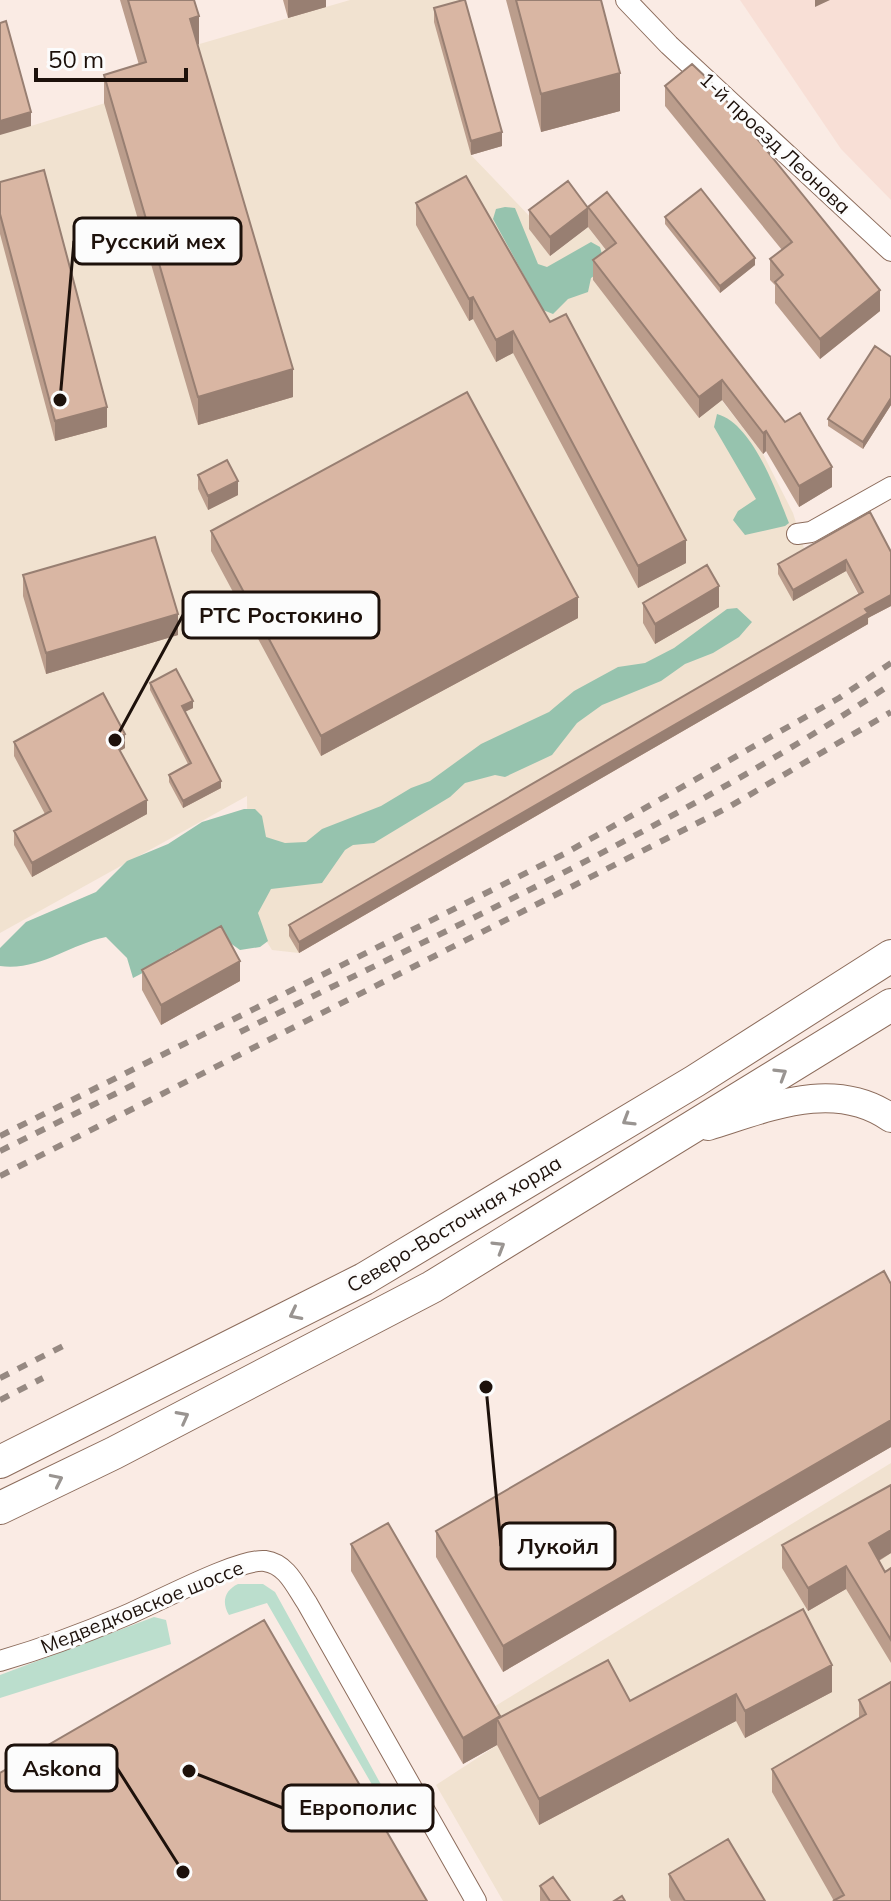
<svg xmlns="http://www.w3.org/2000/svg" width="891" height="1901" font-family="Mulish,sans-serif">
<rect width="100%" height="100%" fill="#faebe4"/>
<path fill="#f1e2d0" d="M350,0H466L471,155L537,224L550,256L588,227L763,454L793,513L807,558L831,543L870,617L868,624L299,953L272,950L248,912L247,796L0,933V37L31,126L144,91L138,62Z
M891,1463V1901H503L436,1785L508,1738L492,1708Z"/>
<path fill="#f8dfd6" d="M740,0H891V200L841,149Z"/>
<path fill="#bbdecd" d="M238,1584H263L275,1592L384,1790L374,1788L267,1603L229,1615C221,1602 225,1590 238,1584Z
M154,1617L166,1620L171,1644L0,1698V1675Z"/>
<path fill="#96c3ae" d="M505,207L515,208L538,264L547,267L591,242L600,247L606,268L591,278L588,292L568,299L553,314L543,310L493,219L496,209Z
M717,414C753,424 776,491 789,523L785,526L745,535L733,520L738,511L756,499L714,427Z
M737,608L752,622L739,637L713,653L685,664L661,681L602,705L577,723L552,755L505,777L495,775L465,783L450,797L374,843L353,845L345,850L322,883L271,889L258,913L268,941L260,947L240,950L216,933L171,952L156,966L133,978L127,958L106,937C68,945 40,971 0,966V948L26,922L96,892L127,861L168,844L202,822L244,809H255L262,816L266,837L285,843L306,842L322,829L381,806L411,788L430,781L481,744L549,712L574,691L618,667L645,663L674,648L727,609Z"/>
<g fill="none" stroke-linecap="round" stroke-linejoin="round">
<defs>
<path id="street" d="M626,0L669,45L891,251
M797,534L811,532L891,487
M0,1661C41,1649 82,1634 122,1617C152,1605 238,1558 265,1561C287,1564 296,1587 307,1603L476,1901"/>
<path id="secondary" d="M708,1126C767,1108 834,1078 891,1118"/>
<path id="primary" d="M0,1462L364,1279L695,1081L891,956
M0,1508L114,1453L432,1287L891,1005"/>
</defs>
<use href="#street" stroke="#8c6c5c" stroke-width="22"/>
<use href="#secondary" stroke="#8c6c5c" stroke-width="30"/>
<use href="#primary" stroke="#8c6c5c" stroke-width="34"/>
<use href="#street" stroke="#fff" stroke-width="20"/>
<use href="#secondary" stroke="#fff" stroke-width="28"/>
<use href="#primary" stroke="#fff" stroke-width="32"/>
<path stroke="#968982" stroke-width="6" stroke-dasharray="10 10" stroke-linecap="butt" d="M240,1032C460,923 687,821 891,684
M0,1136L564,854L839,698L891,663
M0,1151L143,1080
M0,1176L727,808L891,712
M0,1378L67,1344
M0,1400L43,1378"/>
</g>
<path fill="#bb9d8c" d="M120,0H194L199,44L198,45L293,397L198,425L104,103V75L139,65Z
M283,0H326V7L288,18Z
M506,0H601L620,111L541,132Z
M434,8L502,146L471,155L434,22Z
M665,86L880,311L820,359L775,303V285L770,280V259L782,250L665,106Z
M466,176L686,563L638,588L513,353L496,362L473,319L469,321L416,225V203Z
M0,182L107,427L55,441L0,234Z
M588,207L832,487L799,507L766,451L763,454L722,400L699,418L593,280V260L606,250L588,227L550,256L529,229V210L588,208Z
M665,217L755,265L720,293L665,224Z
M891,357V405L863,449L828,426V419Z
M198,475L238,495L208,510L198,489Z
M211,531L578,618L321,756L211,551Z
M891,552V606L868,618V624L299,953L289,936V925L859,595L846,571L793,601L778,574V564Z
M23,575L178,635L46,674L23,596Z
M643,603L719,607L655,644L643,623Z
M150,683L193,708L185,712L221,788L183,808L169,782V775L188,764L150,690Z
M14,742L125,748L120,751L147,814L32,877L14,845V831L45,814L14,756Z
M142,970L240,981L161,1025L142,990Z
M891,1284V1447L503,1672L436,1557V1531Z
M891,1485V1553L879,1561L885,1572L891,1568V1663L846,1589L808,1611L782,1568V1545Z
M351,1544L500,1717L630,1701L803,1609L832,1692L745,1738L736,1721L539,1825L497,1745L463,1764L351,1571Z
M891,1682V1901H834L772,1792V1769L859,1719V1700Z
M669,1874L765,1901H671L669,1897Z
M540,1886L550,1901H540Z"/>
<path fill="#987f72" d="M288,0H326V7L288,18Z
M815,0H830L815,7Z
M199,16V44L190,47V19Z
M620,73V111L541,132V94Z
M31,112V126L0,135V121Z
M502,132V146L471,155V141Z
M588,208V227L550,256V237Z
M755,258V265L720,293V286Z
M880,290V311L820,359V339Z
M473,297V319L469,321V299Z
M513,331V353L496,362V340Z
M293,369V397L198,425V397Z
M722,380V400L699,418V397Z
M891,398V405L863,449V442Z
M107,407V427L55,441V421Z
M766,431V451L763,454V433Z
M832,467V487L799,507V486Z
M238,481V495L208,510V496Z
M686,540V563L638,588V566Z
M846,560V571L793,601V590Z
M719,586V607L655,644V624Z
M891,595V606L868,618V624L299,953V942L865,609Z
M578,597V618L321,756V736Z
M178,614V635L46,674V653Z
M193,701V708L182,713V706Z
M125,734V748L114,754V740Z
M221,781V788L183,808V801Z
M147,800V814L32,877V863Z
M240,961V981L161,1025V1005Z
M891,1420V1447L503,1672V1646Z
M891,1530V1553L869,1566V1543Z
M846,1566V1589L808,1611V1588Z
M832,1665V1692L745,1738V1711Z
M736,1694V1721L539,1825V1799Z
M500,1716L497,1719V1745L463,1764V1738Z"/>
<path fill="#d9b6a3" stroke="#987f72" stroke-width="2" d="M128,0H194L199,16L190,19L293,369L198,397L104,75L146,62Z
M463,0H465L502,132L471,141L434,8Z
M516,0H601L620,73L541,94Z
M6,21L31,112L0,121V23Z
M692,64L711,82L880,290L820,339L775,282L783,275L770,259L792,242L665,86Z
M44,170L107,407L55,421L0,214V182Z
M466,176L550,322L566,314L686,540L638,566L513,331L496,340L473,297L469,299L416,203Z
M568,181L588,208L550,237L529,210Z
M701,189L755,258L720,286L665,217Z
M607,192L785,422L800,413L832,467L799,486L766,431L763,433L722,380L699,397L593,260L616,243L588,207Z
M875,346L891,357V398L863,442L828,419Z
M467,392L578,597L321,736L211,531Z
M227,460L238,481L208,496L198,475Z
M870,512L891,552V595L865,609L868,613L299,942L289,925L863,592L846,560L793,590L778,564Z
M155,537L178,614L46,653L23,575Z
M707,565L719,586L655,624L643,603Z
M176,669L193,701L182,706L221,781L183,801L169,775L191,763L150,683Z
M103,693L125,734L114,740L147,800L32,863L14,831L51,811L14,742Z
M221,926L240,961L161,1005L142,970Z
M884,1271L891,1284V1420L503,1646L436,1531Z
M891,1485V1530L869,1543L885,1572L891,1568V1640L846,1566L808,1588L782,1545Z
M388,1523L500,1716L463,1738L351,1544Z
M803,1609L832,1665L745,1711L736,1694L539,1799L497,1719L608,1660L630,1701Z
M264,1620L427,1901H0V1773Z
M891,1682V1901H833L844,1895L772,1769L866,1714L859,1700Z
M728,1839L765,1901H685L669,1874Z
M553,1877L570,1901H550L540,1886Z
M622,1896L625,1901H614Z"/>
<defs><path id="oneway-chevron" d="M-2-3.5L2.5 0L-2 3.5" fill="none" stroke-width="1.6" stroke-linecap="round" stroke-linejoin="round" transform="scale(2)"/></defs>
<g stroke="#999491">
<use href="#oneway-chevron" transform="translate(781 1074) rotate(-32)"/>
<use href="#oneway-chevron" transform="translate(628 1120) rotate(149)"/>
<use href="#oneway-chevron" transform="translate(499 1247) rotate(-31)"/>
<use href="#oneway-chevron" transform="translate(295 1314) rotate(153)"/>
<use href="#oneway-chevron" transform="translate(183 1417) rotate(-28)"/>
<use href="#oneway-chevron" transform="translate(57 1480) rotate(-26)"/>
</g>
<g text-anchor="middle" stroke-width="6" stroke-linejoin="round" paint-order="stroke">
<g font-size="20" fill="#1d110b" stroke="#fcfcfc">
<text transform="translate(775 143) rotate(43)" y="7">1-й проезд Леонова</text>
<text transform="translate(454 1224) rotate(-31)" y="7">Северо-Восточная хорда</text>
<text transform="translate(142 1607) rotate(-22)" y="7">Медведковское шоссе</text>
</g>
</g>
<path fill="none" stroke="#1d110b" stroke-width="3" d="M60 400L74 241M115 740L183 615M486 1387L501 1546M183 1872L117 1768M189 1771L283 1808"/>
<g fill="#1d110b" stroke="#fcfcfc" stroke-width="3">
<circle cx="60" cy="400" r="8"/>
<circle cx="115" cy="740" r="8"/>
<circle cx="486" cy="1387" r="8"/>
<circle cx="183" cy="1872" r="8"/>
<circle cx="189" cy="1771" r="8"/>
</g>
<g fill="#fcfcfc" stroke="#1d110b" stroke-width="3">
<rect x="74" y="218" width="167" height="46" rx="8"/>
<rect x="183" y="592" width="196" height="46" rx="8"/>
<rect x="501" y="1523" width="114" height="46" rx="8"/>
<rect x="6" y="1745" width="111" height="46" rx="8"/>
<rect x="283" y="1785" width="150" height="46" rx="8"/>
</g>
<g font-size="22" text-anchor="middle" font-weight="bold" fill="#1d110b">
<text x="158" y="249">Русский мех</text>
<text x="281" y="623">РТС Ростокино</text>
<text x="558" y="1554">Лукойл</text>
<text x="62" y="1776">Askona</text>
<text x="358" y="1815">Европолис</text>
</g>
<path d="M36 68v12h150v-12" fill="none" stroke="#1d110b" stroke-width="4"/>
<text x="48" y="68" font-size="24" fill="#1d110b" stroke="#fcfcfc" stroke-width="6" paint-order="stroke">50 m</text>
</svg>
